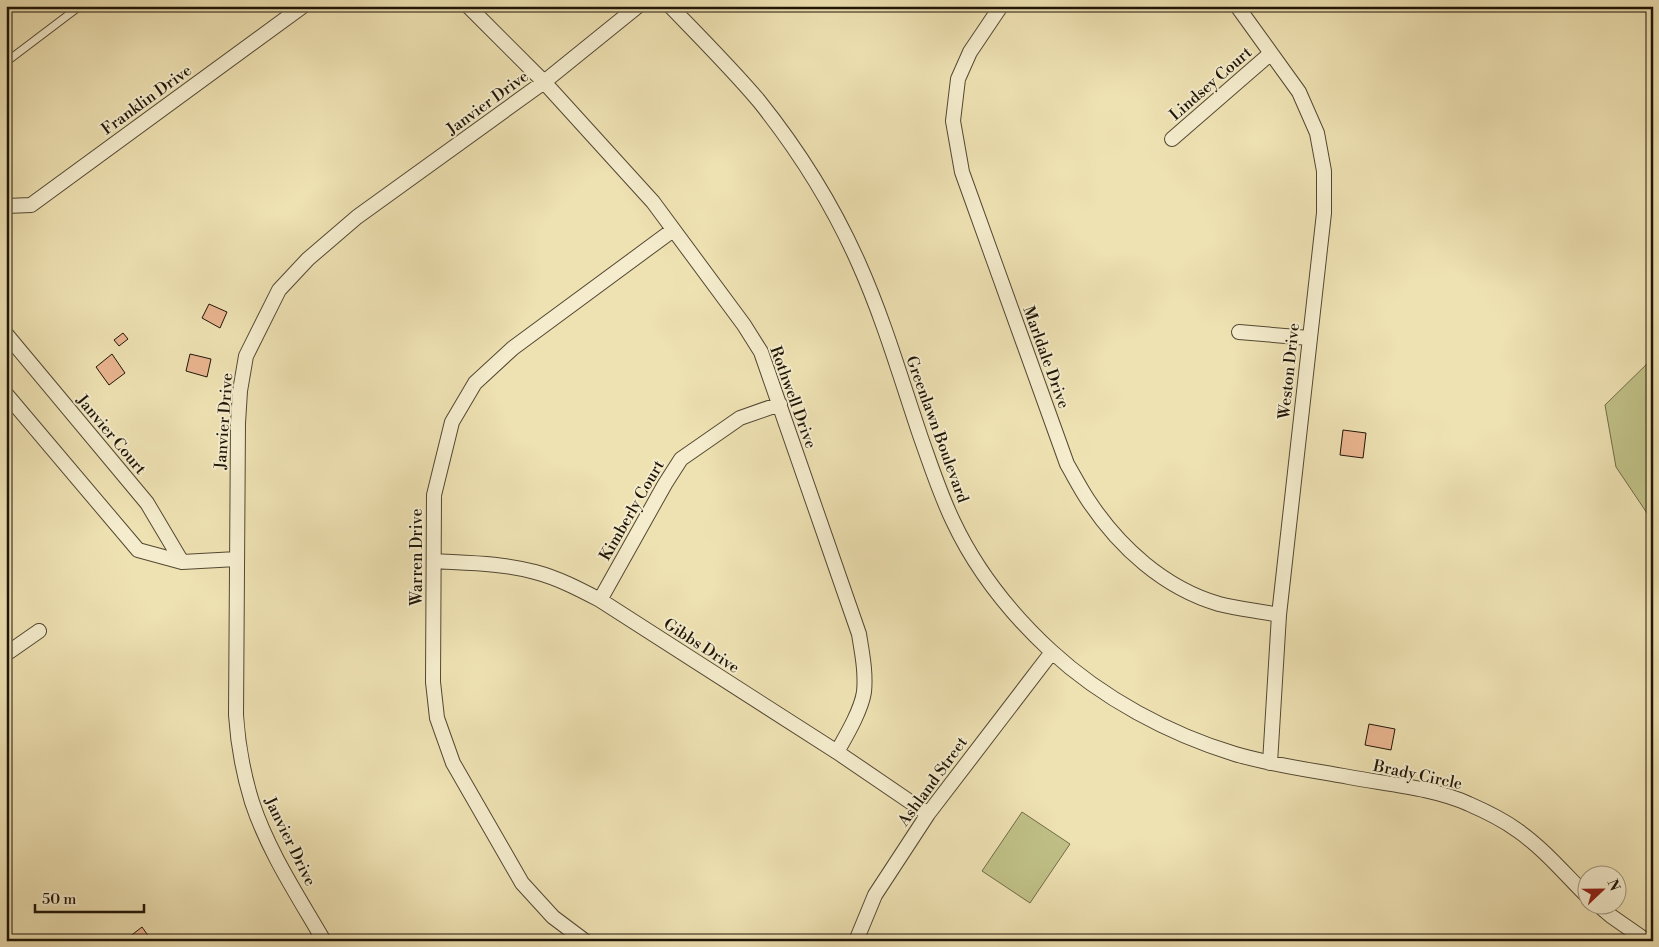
<svg xmlns="http://www.w3.org/2000/svg" width="1659" height="947" font-family="'Libre Bodoni',serif">
<rect width="100%" height="100%" fill="#eee1b2"/>
<filter id="stains"><feTurbulence type="fractalNoise" baseFrequency=".004" numOctaves="4"/><feColorMatrix values="0 0 0 0 .2 0 0 0 0 .09 0 0 0 0 .02 0 0 0 .5 -.17"/></filter>
<radialGradient id="worn" r=".72"><stop offset=".6" stop-color="#630" stop-opacity="0"/><stop offset="1" stop-color="#630" stop-opacity=".3"/></radialGradient>
<path fill="#c0c187" stroke="#706b47" d="M1653,358V522L1616,467L1605,405Z
M1022,812L1070,844L1030,903L982,871Z"/>
<path fill="#e9b48f" stroke="#1f1507" d="M209,304L227,312L220,328L202,318Z
M123,333L128,339L119,346L114,340Z
M112,354L125,373L109,385L96,367Z
M190,354L211,359L207,377L186,371Z
M1343,430L1366,433L1363,458L1340,455Z
M1369,724L1395,729L1391,750L1365,745Z
M142,927L152,941H124Z"/>
<g fill="none" stroke-linecap="round" stroke-linejoin="round">
<defs>
<path id="lane" d="M6,62L80,6"/>
<path id="street" d="M468,6L544,82L653,202L744,325L761,352L859,634C862,653 866,672 864,692C861,711 846,736 837,752
M670,6C700,37 731,68 759,101C799,151 833,205 859,264C884,320 901,379 921,438C931,466 940,494 953,521C976,570 1011,614 1051,651C1102,698 1169,734 1235,754C1272,765 1311,770 1349,777C1386,784 1435,788 1469,804C1485,811 1502,819 1517,830C1543,848 1564,873 1586,895
M1001,6L970,52L958,79L953,121L962,172L1067,464C1074,476 1080,488 1088,500C1119,547 1164,588 1219,604C1239,609 1260,611 1279,615
M1237,6L1299,92L1317,133L1324,171V213L1279,615L1270,763
M1172,139L1271,53
M6,206L31,205L303,6
M1239,332L1309,338
M6,334L147,503L182,562
M6,394L138,550L182,562L237,559
M434,561C468,563 502,563 535,572C558,578 579,589 600,600L837,752L928,814
M600,600L665,484L681,459L740,418L780,404
M6,654L39,631
M1597,904L1611,916L1647,941
M324,941C298,896 268,851 252,802C243,773 238,745 236,715L238,423L240,391L246,356L279,290L308,259L357,217L544,82L638,6
M585,941L553,917L522,883L453,763L437,718L433,682L434,495L452,422L475,383L513,348L673,230
M856,941L875,895L928,814L1052,652"/>
</defs>
<use href="#lane" stroke="#534832" stroke-width="9"/>
<use href="#street" stroke="#534832" stroke-width="16"/>
<use href="#lane" stroke="#f4eccd" stroke-width="7"/>
<use href="#street" stroke="#f4eccd" stroke-width="14"/>
</g>
<g text-anchor="middle" stroke-width="4" stroke-linejoin="round" paint-order="stroke">
<g font-size="16" fill="#1f1507" stroke="#f4eccd">
<text transform="translate(1210 83) rotate(-41)" y="6">Lindsey Court</text>
<text transform="translate(146 99) rotate(-36)" y="6">Franklin Drive</text>
<text transform="translate(487 102) rotate(-36)" y="6">Janvier Drive</text>
<text transform="translate(1047 357) rotate(70)" y="6">Marldale Drive</text>
<text transform="translate(1288 371) rotate(-84)" y="6">Weston Drive</text>
<text transform="translate(794 397) rotate(70)" y="6">Rothwell Drive</text>
<text transform="translate(223 421) rotate(-86)" y="6">Janvier Drive</text>
<text transform="translate(938 429) rotate(70)" y="6">Greenlawn Boulevard</text>
<text transform="translate(112 434) rotate(50)" y="6">Janvier Court</text>
<text transform="translate(631 510) rotate(-60)" y="6">Kimberly Court</text>
<text transform="translate(416 557) rotate(-90)" y="6">Warren Drive</text>
<text transform="translate(702 645) rotate(33)" y="6">Gibbs Drive</text>
<text transform="translate(1418 774) rotate(12)" y="6">Brady Circle</text>
<text transform="translate(932 781) rotate(-54)" y="6">Ashland Street</text>
<text transform="translate(291 841) rotate(64)" y="6">Janvier Drive</text>
</g>
</g>
<rect width="1659" height="947" fill="none" stroke="#eee1b2" stroke-width="25"/>
<rect x="8" y="8" width="1644" height="932" fill="none" stroke="#1f1507" stroke-width="2.5"/>
<rect x="12" y="12" width="1634" height="922" fill="none" stroke="#1f1507"/>
<g transform="translate(1602 890) rotate(68)"><circle r="24" fill="#f4eccd" stroke="#9f967e"/>
<path d="M0-4L9 19L0 12L-9 19Z" fill="#8f2418"/>
<text y="-8" font-size="14" font-weight="bold" text-anchor="middle" fill="#1f1507">N</text>
</g>
<path d="M35 904v8h109v-8" fill="none" stroke="#1f1507" stroke-width="2.5"/>
<text x="42" y="904" font-size="15" fill="#1f1507" stroke="#f4eccd" stroke-width="4" paint-order="stroke">50 m</text>
<rect width="100%" height="100%" filter="url(#stains)"/>
<rect width="100%" height="100%" fill="url(#worn)"/>
</svg>
